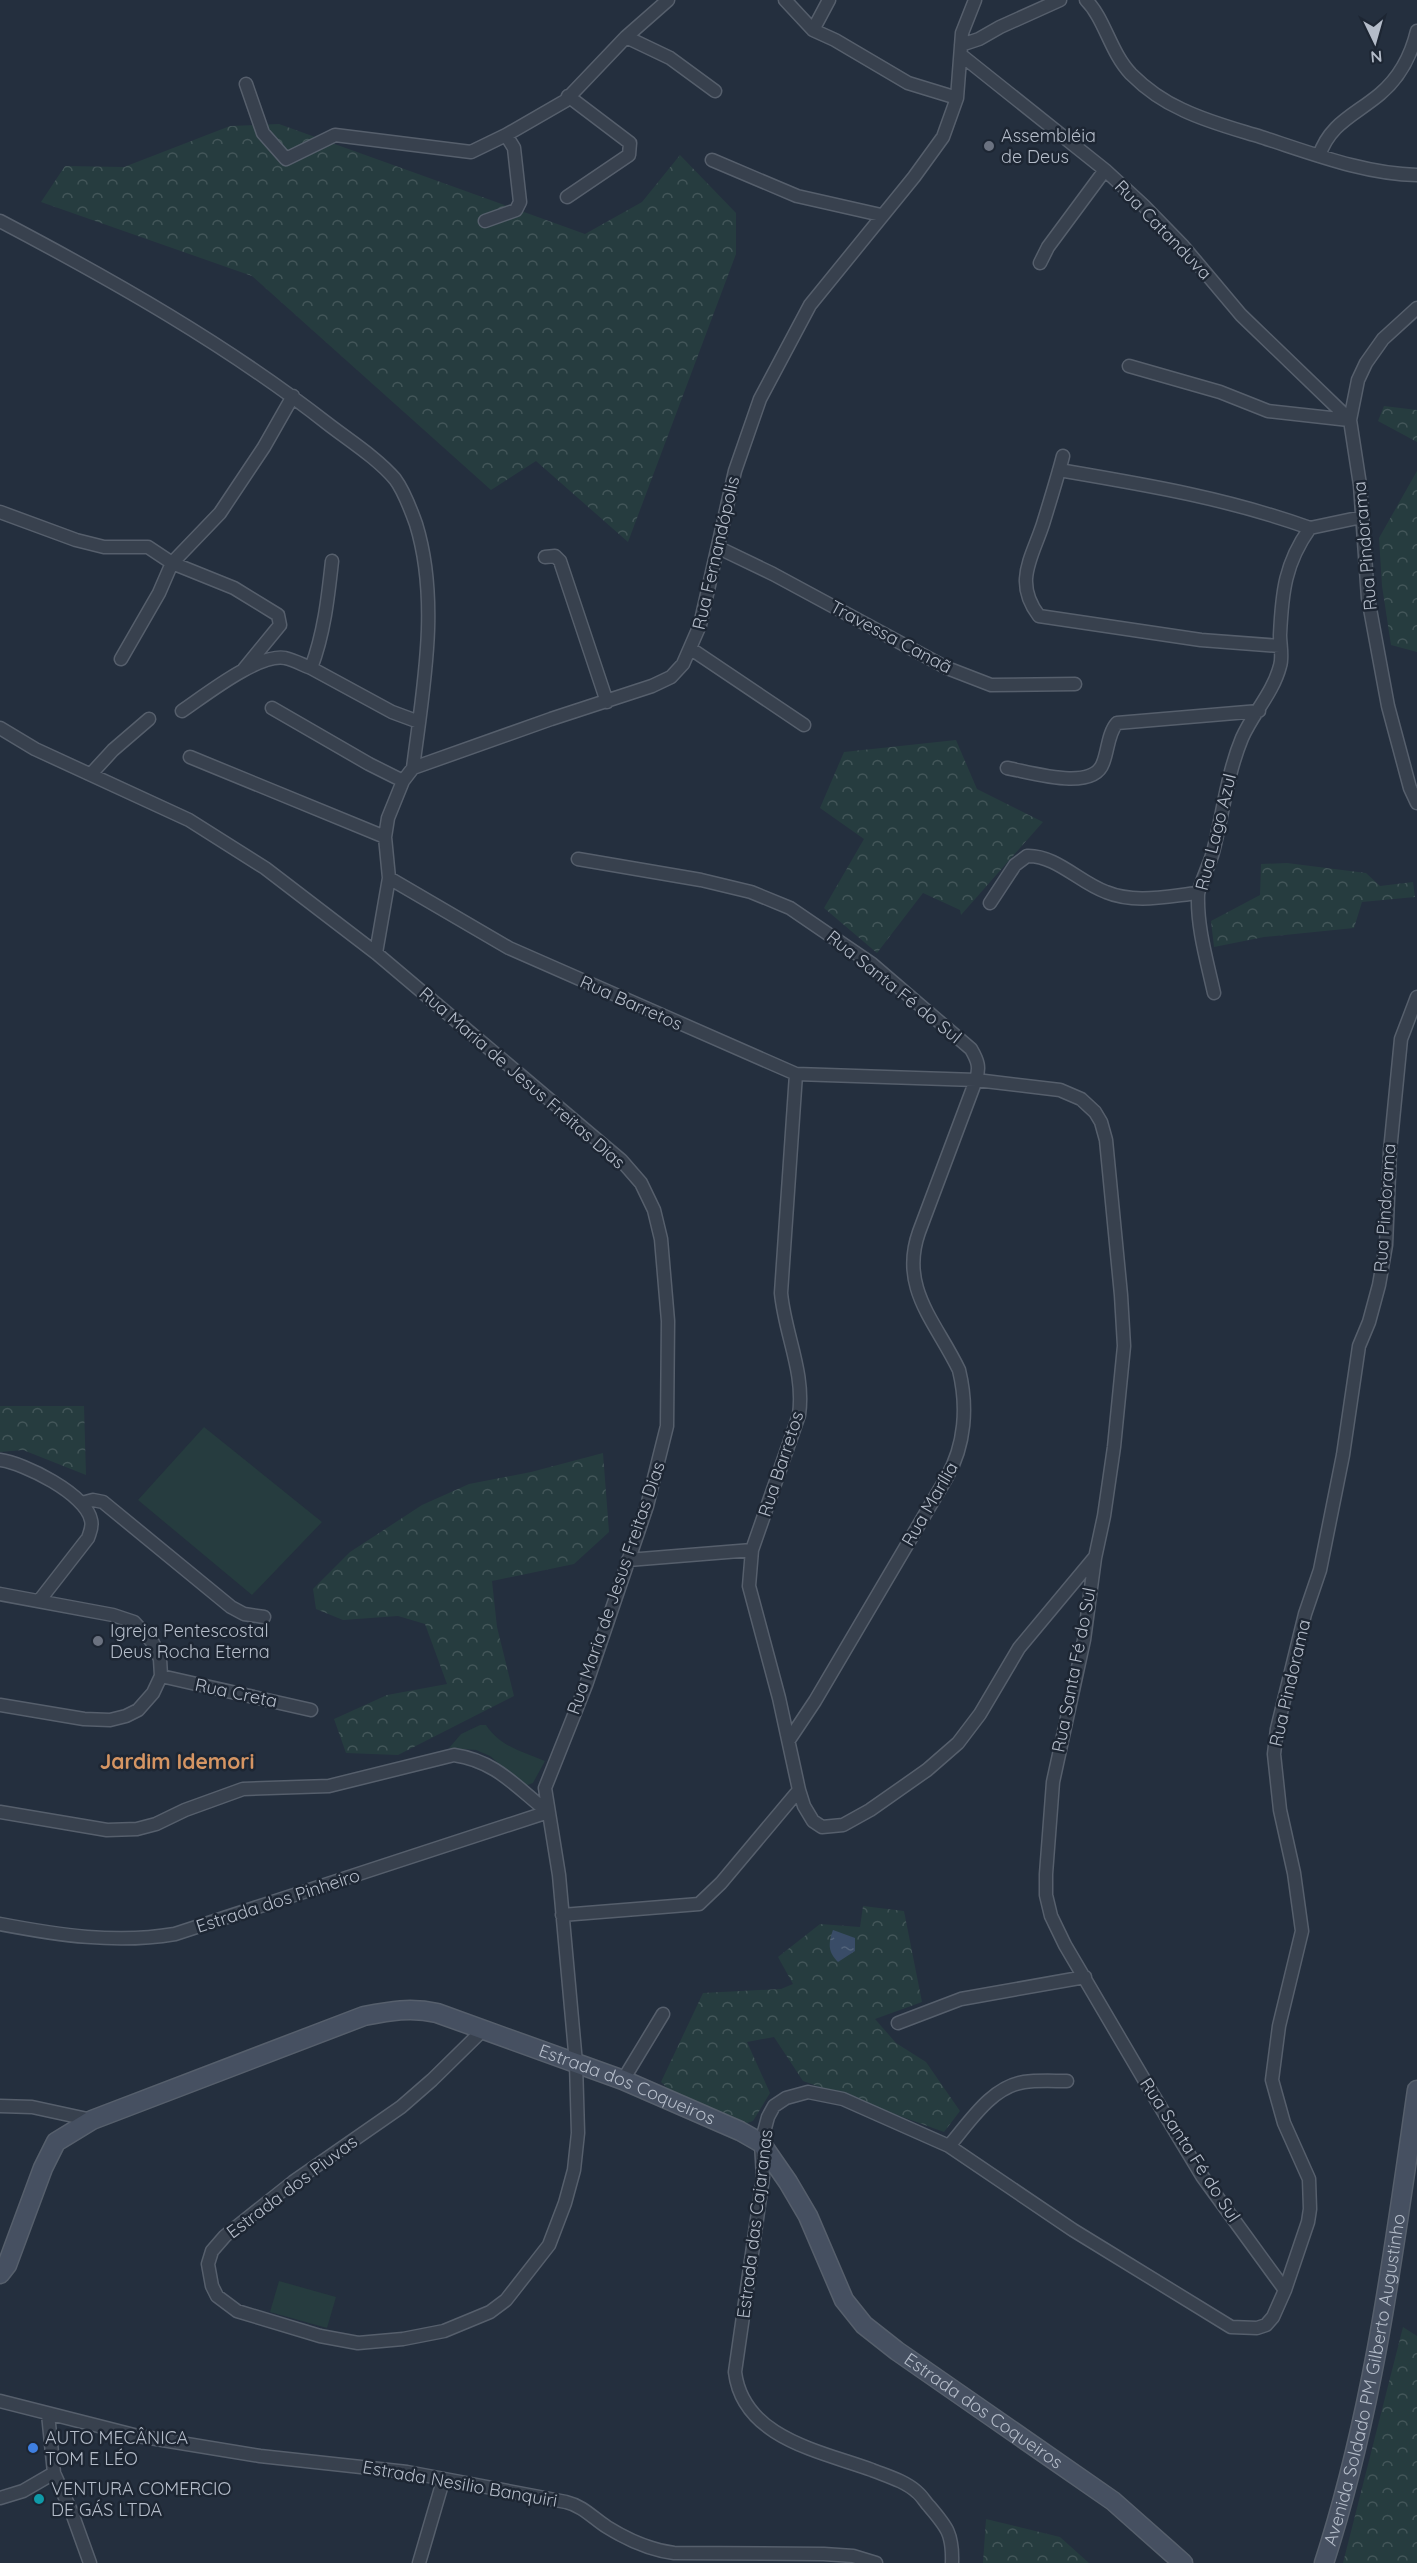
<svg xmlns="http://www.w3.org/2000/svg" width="1417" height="2563" font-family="Quicksand,sans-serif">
<defs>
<pattern id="forest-crowns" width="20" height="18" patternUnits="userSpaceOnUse" patternTransform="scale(1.5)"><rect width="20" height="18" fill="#263c3f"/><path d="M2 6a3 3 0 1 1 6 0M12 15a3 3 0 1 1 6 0" fill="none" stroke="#435659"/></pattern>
<pattern id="water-ripples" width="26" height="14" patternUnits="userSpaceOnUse" patternTransform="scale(1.5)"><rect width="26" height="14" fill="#394c67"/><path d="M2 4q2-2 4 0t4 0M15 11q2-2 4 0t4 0" fill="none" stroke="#53647b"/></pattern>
</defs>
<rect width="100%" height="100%" fill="#242f3e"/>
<path fill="url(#forest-crowns)" d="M279,124L585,234L642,202L680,155L736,213V254L628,542L536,461L491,490L252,276L41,202L65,166L124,167L230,126Z
M1384,406L1417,410V442L1378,421Z
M1417,471V652L1391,645L1382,586L1379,538Z
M956,740L977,789L1043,822L961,915L960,910L923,893L877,953L824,908L864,839L820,808L844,752Z
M1287,863L1366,873L1380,886L1413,882L1415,897L1362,902L1354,928L1264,937L1214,947L1211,921L1260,895L1261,864Z
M0,1406H84L86,1475L23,1450L0,1452Z
M603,1453L609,1532L574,1564L492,1581L497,1627L514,1696L398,1755L346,1753L334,1719L387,1695L447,1684L425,1624L398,1616L343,1620L316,1609L313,1589L350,1552L422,1505L469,1484L531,1472Z
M863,1906L904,1911L922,2002L875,2019L896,2043L926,2062L960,2111L944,2132L803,2081L774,2037L747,2042L770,2093L753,2121L741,2125L679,2099L661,2082L703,1993L781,1989L793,1984L778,1957L820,1924L860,1927Z
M1403,2327L1417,2336V2563H1343Z
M986,2519L1060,2537L1089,2563H983Z"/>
<path fill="#263c3f" d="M204,1427L322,1522L252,1595L138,1500Z
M480,1725H486C501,1747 521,1751 545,1761L533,1783L525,1786L490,1756L476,1750L449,1748L461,1734Z
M279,2281L336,2297L327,2328L270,2312Z"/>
<path fill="url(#water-ripples)" d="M833,1930L855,1938V1951L838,1962C828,1952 828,1944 833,1930Z"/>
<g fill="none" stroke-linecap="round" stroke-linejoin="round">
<defs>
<path id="street" d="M785,0L813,30L835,40L908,83L957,98
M1086,0C1105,19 1110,52 1131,74C1145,88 1165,102 1183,110C1208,122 1235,129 1261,137C1311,153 1364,174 1417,175
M813,30L829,0
M626,37L670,58L715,91
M961,45L979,39L1000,27L1060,0
M961,55L1105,170L1144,206L1183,246L1241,315L1350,420
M246,84L263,133L286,159L335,135L471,152L506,135L514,148L520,202L516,210L485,221
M506,135L565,101L626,37L668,0
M1319,156C1330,123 1355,115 1380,94C1399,78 1411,56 1417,31
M712,160L797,196L881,215
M567,197L629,155L630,143L568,96
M0,221C114,281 227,345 328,424C350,441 377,458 395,479C404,491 411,510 416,524C440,602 423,689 413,768
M1040,263L1048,247L1105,170
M1417,308L1383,339L1366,363L1358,380L1350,420L1360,485L1368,598L1388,706L1410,788L1417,803
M1129,366L1220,392L1268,411L1349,420
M1063,456C1057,479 1050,501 1043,524C1032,558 1013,582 1039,616L1201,640L1280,646
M1059,470C1147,485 1226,498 1310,528
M0,512L76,540L104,547H148L172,563L234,588L278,615L280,625L244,669
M719,548L773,574L947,668L991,685L1075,684
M545,557L555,556L560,561L607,702
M691,649L804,725
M121,659L159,593L172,563L220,513L264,447L293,396
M311,668L392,712L419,722
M272,708L369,764L403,781
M182,711C203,697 258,653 285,658C294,660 303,665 311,668C324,634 328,598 332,561
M0,728L35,749L189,820L265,868L376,953L621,1160L641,1183L654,1210L661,1239L668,1321L667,1426L647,1506L586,1685L545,1788L559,1875L576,2063L578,2133L574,2170L565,2203L549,2245L506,2300L490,2312L444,2331L403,2339L358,2343L320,2336L237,2311L217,2296L212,2286L208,2264L212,2251L225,2236L293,2182L401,2107L432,2080L483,2030
M190,757L385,837
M1007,768C1030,772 1093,792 1103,763C1108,751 1108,733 1117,723L1259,711
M91,774L113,750L149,719
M578,859L701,880L751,892L790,908L872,964L971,1049C978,1061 980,1067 976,1080L919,1232C899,1288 936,1322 959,1370C968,1407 965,1445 947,1477L815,1701L789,1740
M389,878L509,948L796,1074L976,1080L1060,1090L1081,1099L1095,1112L1101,1122L1106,1140L1121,1295L1124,1346L1114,1447L1104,1516L1095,1558L1084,1640L1053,1782L1046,1874V1895L1051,1916L1065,1945L1149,2088L1202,2176L1285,2290
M990,903L1015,865L1027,856C1056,855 1080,883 1106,892C1135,904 1168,896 1198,893
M376,953L389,878L385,837L388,818L403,781L413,768L551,719L652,686L671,677L683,664L700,625L735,471L760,399L810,305L914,177L943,137L957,98L962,33L975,0
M1214,993C1207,961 1197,928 1198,895C1198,889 1211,861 1213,852C1223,814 1227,774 1242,738C1253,713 1273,693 1280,666C1283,657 1280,644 1280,635C1282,592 1285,563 1310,528L1362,517
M796,1074L781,1293C785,1335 805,1372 799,1415L752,1550L749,1586L779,1698L799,1790L804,1806L813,1821L822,1827L843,1825L870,1810L927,1770L958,1743L980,1714L1019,1648L1094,1558
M0,1460C24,1463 86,1494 91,1520C93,1527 90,1532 88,1538L39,1601
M82,1503L93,1500L103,1502L231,1607L244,1614L264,1617
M628,1560L752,1550
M0,1594L113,1615L134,1622L153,1643L160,1659L161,1676L153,1693L138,1710L126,1716L110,1720L84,1719L0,1705
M161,1676L311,1710
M0,1812L107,1830L137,1829L156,1824L185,1810L243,1789L329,1786L454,1755C496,1761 516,1787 548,1812
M562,1915L699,1904L721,1883L799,1790
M0,1924C58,1935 116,1944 175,1934L548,1812
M898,2023L961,1999L1085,1977
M623,2080L663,2014
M0,2106L32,2107L92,2120
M949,2146C969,2123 991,2087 1024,2082C1037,2080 1053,2081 1067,2081
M0,2401L138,2436L260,2456L407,2472L566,2502C583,2506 593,2518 607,2527C628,2540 650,2550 674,2553L824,2554L853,2556L876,2563
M48,2414L54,2473L72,2513L90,2563
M0,2498L23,2491L54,2473
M419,2563L443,2481
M952,2563C953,2534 947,2527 929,2506C925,2502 922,2496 917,2492C905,2481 887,2476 872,2470C820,2451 743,2438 735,2372L763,2177L761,2143L768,2117L774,2106L786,2098L808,2092L843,2099L949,2146L1073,2230L1231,2327L1257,2328L1266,2325L1273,2317L1285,2290L1308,2222L1310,2209L1309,2179L1284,2123L1272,2080L1279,2026L1302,1931L1294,1873L1280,1810L1274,1754L1277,1729L1305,1614L1320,1570L1343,1455L1359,1346L1369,1322L1379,1285L1386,1245L1390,1151L1401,1039L1417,997"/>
<g id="secondary">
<path id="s1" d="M0,2274L7,2265L43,2168L56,2142L92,2120L364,2016C390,2011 411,2007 437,2013L623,2080L740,2131L761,2143L788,2182L808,2216L844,2300L864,2325L897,2351L1113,2501L1183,2563"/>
<path id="s2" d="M1324,2563C1374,2409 1394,2249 1417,2090"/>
</g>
</defs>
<use href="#street" stroke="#565f6c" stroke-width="15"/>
<use href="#secondary" stroke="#565f6c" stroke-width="21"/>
<use href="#street" stroke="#38414e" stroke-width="12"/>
<use href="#secondary" stroke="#465061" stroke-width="18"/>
</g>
<g fill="#6b7280" stroke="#1d2633" stroke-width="2">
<circle cx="989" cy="146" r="6"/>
<circle cx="98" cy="1641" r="6"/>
</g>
<circle fill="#3f7fe0" stroke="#1d2633" stroke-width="2" cx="33" cy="2448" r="6"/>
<circle fill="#0f9aa8" stroke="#1d2633" stroke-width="2" cx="39" cy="2499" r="6"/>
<g text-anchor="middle" stroke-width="5" stroke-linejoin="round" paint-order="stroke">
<g font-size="18" fill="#b4bcc9" stroke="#1d2633" text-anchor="start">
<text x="1001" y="142">Assembléia<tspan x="1001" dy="21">de Deus</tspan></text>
<text x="110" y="1637">Igreja Pentescostal<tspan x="110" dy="21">Deus Rocha Eterna</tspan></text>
<text x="45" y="2444">AUTO MECÂNICA<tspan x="45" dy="21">TOM E LÉO</tspan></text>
<text x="51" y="2495">VENTURA COMERCIO<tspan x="51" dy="21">DE GÁS LTDA</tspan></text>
</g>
<g font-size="18" fill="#b4bcc9" stroke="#1d2633">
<text transform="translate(1163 230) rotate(46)" y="6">Rua Catanduva</text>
<text transform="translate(1365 546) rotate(-95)" y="6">Rua Pindorama</text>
<text transform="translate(716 553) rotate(-77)" y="6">Rua Fernandópolis</text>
<text transform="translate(891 637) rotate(28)" y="6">Travessa Canaã</text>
<text transform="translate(1216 832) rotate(-76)" y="6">Rua Lago Azul</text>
<text transform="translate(894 987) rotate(39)" y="6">Rua Santa Fé do Sul</text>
<text transform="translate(631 1003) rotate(24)" y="6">Rua Barretos</text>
<text transform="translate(522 1078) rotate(41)" y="6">Rua Maria de Jesus Freitas Dias</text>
<text transform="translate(1385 1208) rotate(-86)" y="6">Rua Pindorama</text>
<text transform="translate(781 1464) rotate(-72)" y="6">Rua Barretos</text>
<text transform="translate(930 1504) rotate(-60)" y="6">Rua Marília</text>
<text transform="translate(616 1588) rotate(-71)" y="6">Rua Maria de Jesus Freitas Dias</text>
<text transform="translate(1074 1670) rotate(-79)" y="6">Rua Santa Fé do Sul</text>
<text transform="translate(1290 1683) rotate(-77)" y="6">Rua Pindorama</text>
<text transform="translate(236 1693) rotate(12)" y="6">Rua Creta</text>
<text transform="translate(278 1901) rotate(-18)" y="6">Estrada dos Pinheiro</text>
<text dy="6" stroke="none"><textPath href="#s1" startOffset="754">Estrada dos Coqueiros</textPath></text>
<text transform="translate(1190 2150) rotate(57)" y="6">Rua Santa Fé do Sul</text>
<text transform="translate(292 2187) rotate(-37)" y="6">Estrada dos Piuvas</text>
<text transform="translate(755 2224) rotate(-83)" y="6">Estrada das Cajaranas</text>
<text dy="6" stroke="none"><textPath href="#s2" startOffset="188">Avenida Soldado PM Gilberto Augustinho</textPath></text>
<text dy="6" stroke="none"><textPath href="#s1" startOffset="1258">Estrada dos Coqueiros</textPath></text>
<text transform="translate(460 2484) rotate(10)" y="6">Estrada Nesilio Banquiri</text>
</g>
<g font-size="21" font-weight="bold" fill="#d59563" stroke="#1d2633">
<text x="177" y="1769">Jardim Idemori</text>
</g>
</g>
<g transform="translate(1375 42) rotate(175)" stroke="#1d2633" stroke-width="4.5" paint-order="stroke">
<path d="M0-4.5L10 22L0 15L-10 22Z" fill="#b4bcc9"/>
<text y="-9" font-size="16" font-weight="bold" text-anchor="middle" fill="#b4bcc9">N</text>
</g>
</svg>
